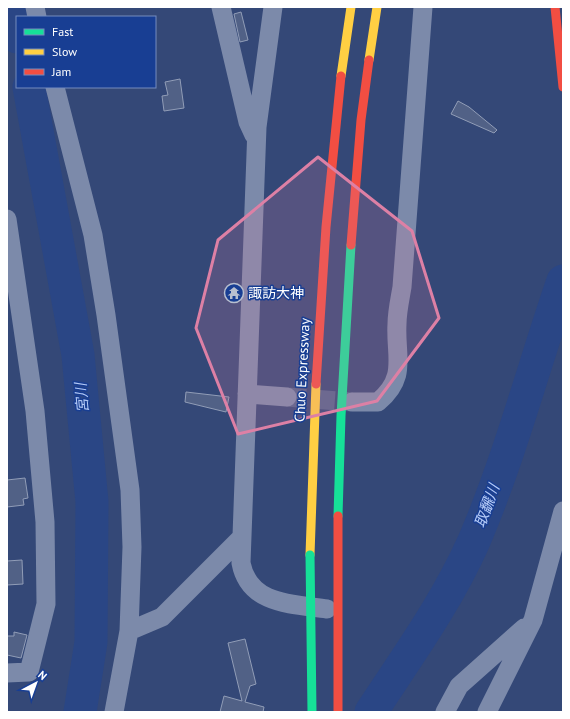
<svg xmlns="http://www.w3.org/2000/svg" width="570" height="719" font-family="'PT Sans','Noto Sans JP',sans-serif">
<rect width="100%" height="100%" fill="#344877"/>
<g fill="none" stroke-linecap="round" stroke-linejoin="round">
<path stroke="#2a4685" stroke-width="33" d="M10,7L17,37
M29,87L78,355L92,502L91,642L80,712
M371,712C407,657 447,602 474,541C510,457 533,368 563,281"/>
</g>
<path fill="#516186" stroke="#919db7" d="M241,12L248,40L240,42L234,14Z
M180,79L184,108L164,111L162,96L168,95L165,82Z
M458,101L469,107L497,130L494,133L451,114Z
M186,392L229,397L226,412L185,402Z
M25,478L28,498L23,499L24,505L7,507V480Z
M22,560L23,584L7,585V561Z
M14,632L27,635L21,658L7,655V636H14Z
M245,639L256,684L250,686L245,702L264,707L263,712H220L224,696L242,701L228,643Z"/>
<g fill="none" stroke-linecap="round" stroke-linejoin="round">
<path stroke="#52638b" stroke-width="19" stroke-dasharray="19 10" stroke-linecap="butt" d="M287,397L352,402"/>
<path stroke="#7c8aaa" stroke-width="19" d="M35,7L37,17
M221,7L248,122L254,135
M273,7L257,127L241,563C249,605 292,604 327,609
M55,87L93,235L106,315L130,490L132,547L129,631L114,712
M7,219L35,411L45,522L46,604L29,672L7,673
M247,394L287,397
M352,402H378C408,377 395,356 397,324C397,312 400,299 402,287L423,7
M129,631L162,617L241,538
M445,712L459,686L524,628
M487,712L533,620L563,511"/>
<path stroke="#16e098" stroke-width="9" d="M338,516L341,416L351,245"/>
<path stroke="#ffcf43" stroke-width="9" d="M369,60L377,7
M341,76L351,7
M310,555L316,384"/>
<path stroke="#f24e42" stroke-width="9" d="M555,7L563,87
M351,245L361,120L369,60
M316,384L326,227L341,76
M338,712V516"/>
<path stroke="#16e098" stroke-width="9" d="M310,555L312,712"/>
</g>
<path fill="#dd80a5" fill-opacity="0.2" stroke="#dd80a5" stroke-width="3" stroke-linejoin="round" d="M318,157L412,231L439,318L377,401L238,434L196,328L218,240Z"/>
<defs>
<symbol id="temple-ring" viewBox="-11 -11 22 22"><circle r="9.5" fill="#183e93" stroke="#b8bfcf" stroke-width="1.5"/><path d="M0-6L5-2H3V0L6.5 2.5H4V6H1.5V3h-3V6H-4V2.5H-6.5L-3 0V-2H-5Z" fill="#b8bfcf"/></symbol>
</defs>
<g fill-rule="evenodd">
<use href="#temple-ring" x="223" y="282" width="22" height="22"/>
</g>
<g text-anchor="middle" stroke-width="3" stroke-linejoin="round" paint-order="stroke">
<g font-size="14" fill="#fff" stroke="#183e93" text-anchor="start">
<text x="248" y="298">諏訪大神</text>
</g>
<g font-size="14" fill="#fff" stroke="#183e93">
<text transform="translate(302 370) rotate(-87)" y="5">Chuo Expressway</text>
</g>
<g font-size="15" font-style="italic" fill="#b4caf7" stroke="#183e93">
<text transform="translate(82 398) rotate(-95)" y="5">宮川</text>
<text transform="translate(487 506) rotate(-70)" y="5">取飜川</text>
</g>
</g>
<rect width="570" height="719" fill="none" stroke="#ffffff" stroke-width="16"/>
<rect x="16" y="16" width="140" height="72" fill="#183e93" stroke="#748bbe"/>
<rect x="24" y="29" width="20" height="6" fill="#16e098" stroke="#748bbe"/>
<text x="52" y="36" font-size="12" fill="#ffffff">Fast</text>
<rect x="24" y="49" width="20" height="6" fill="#ffcf43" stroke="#748bbe"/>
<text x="52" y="56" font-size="12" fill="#ffffff">Slow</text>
<rect x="24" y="69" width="20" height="6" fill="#f24e42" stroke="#748bbe"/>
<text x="52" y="76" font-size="12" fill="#ffffff">Jam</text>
<g transform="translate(36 683) rotate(41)" stroke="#183e93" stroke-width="3" paint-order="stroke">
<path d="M0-3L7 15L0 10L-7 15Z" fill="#ffffff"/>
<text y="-6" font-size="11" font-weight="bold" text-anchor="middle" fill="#ffffff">N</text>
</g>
</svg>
